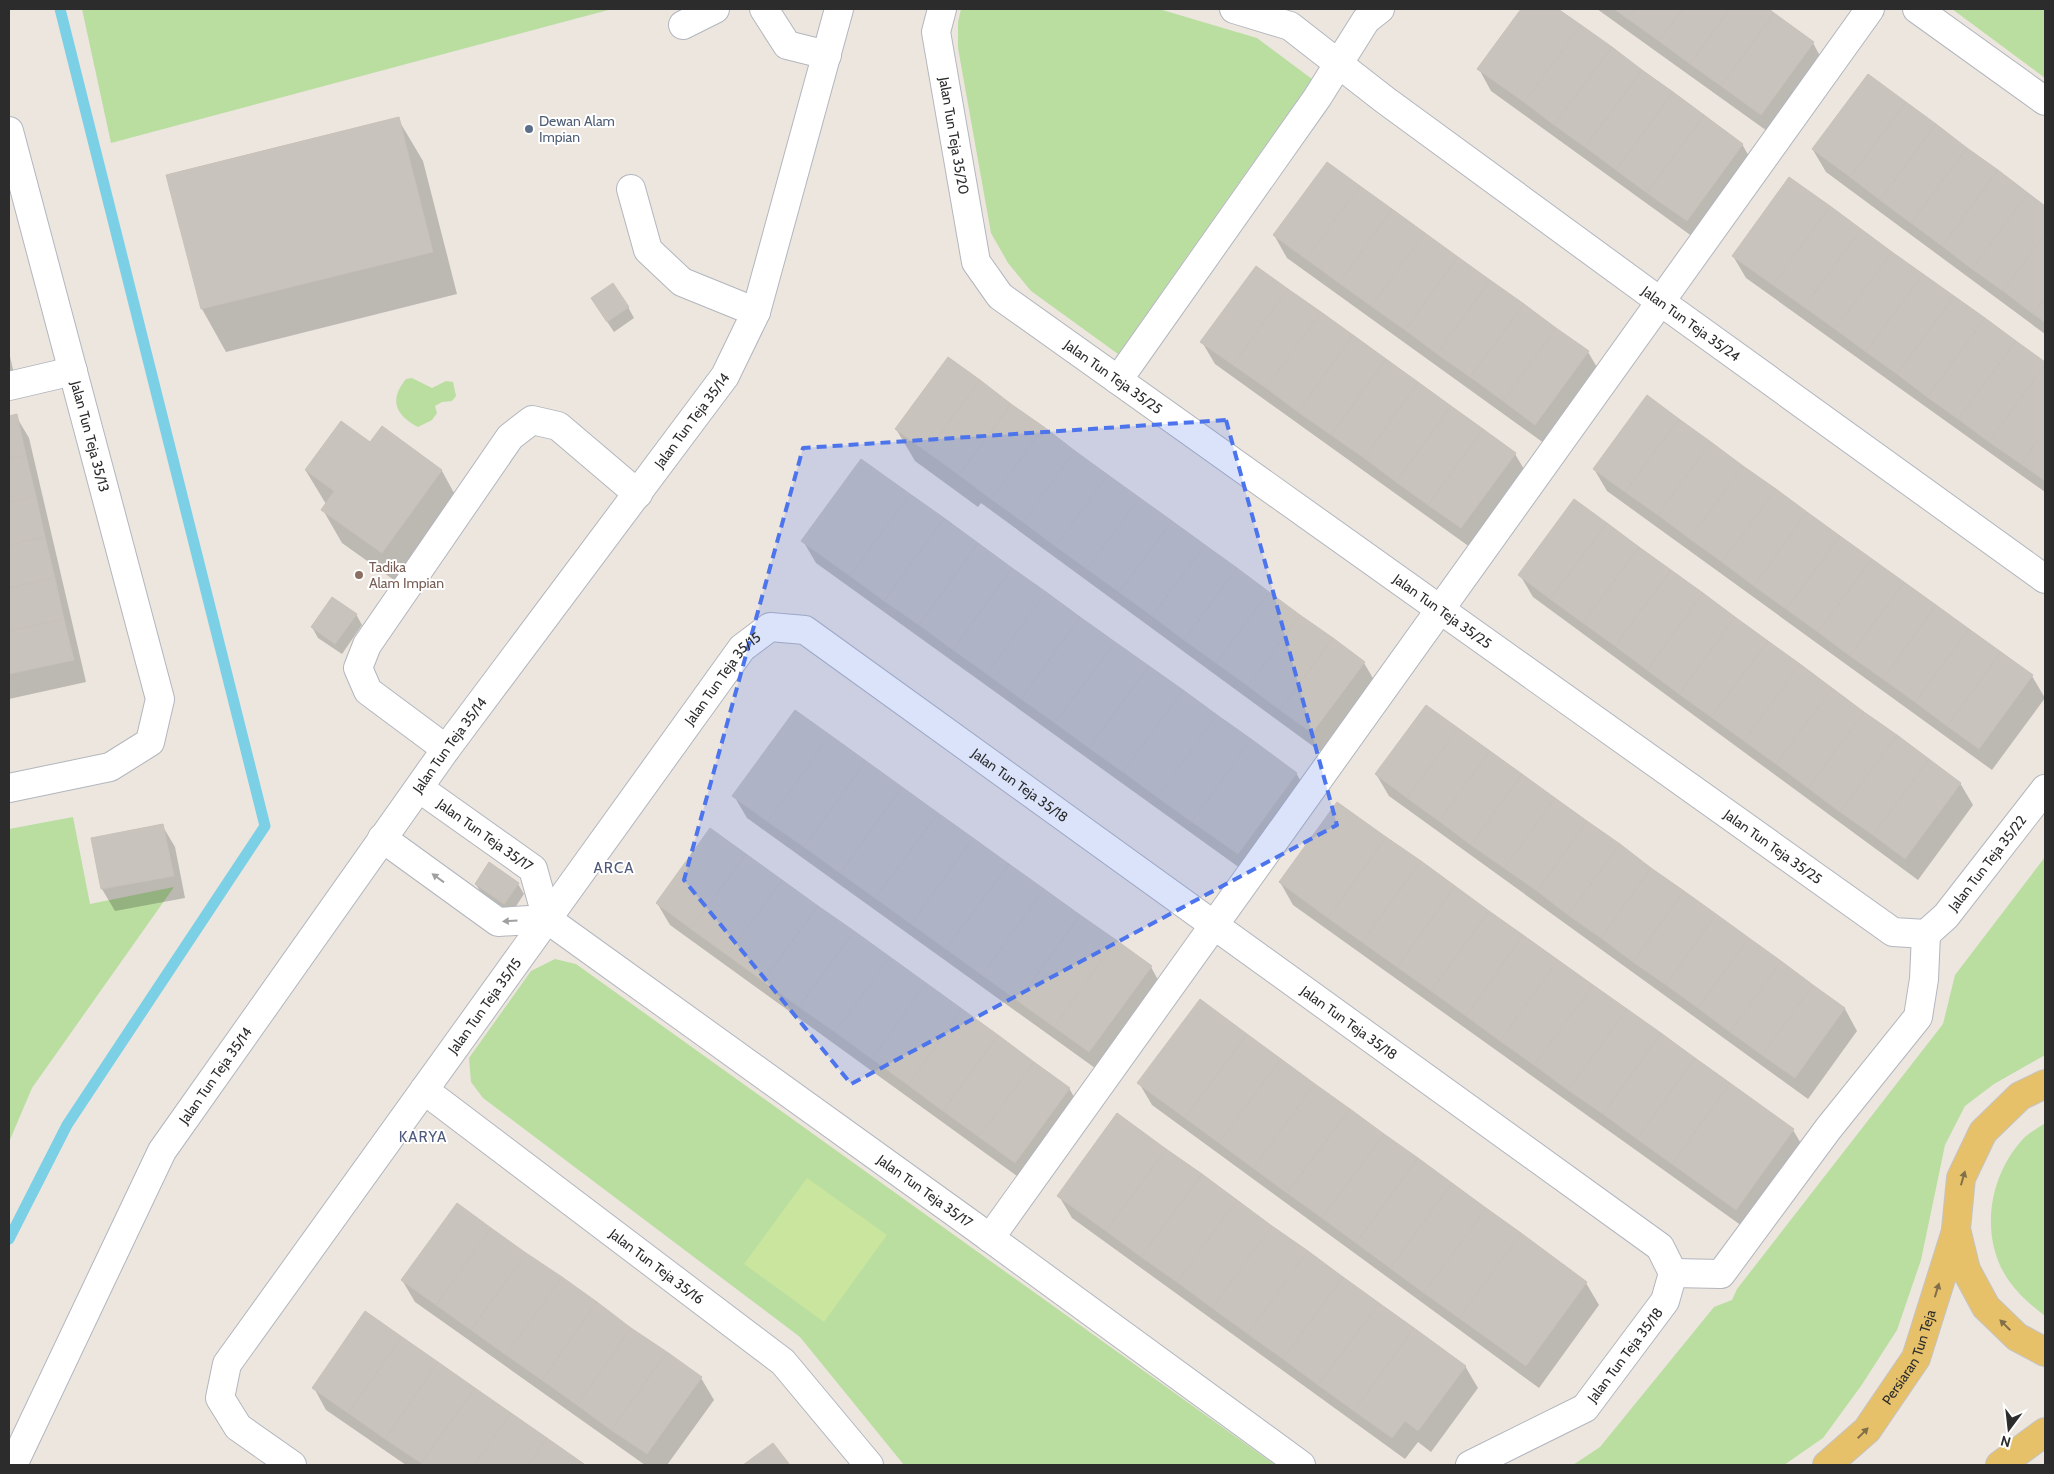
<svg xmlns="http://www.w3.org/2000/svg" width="2054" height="1474" font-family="Cabin,sans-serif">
<rect width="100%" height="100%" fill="#ece6df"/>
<path fill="#b9dea0" d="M82,9H612L111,143Z
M961,9H1159L1257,38L1312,79L1118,354L1031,291L1008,263L991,233L958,48V22Z
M1952,9H2045V78Z
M412,378L432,388L446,381L453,382L456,396L452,401L442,402L435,406L437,413L432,420L418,427C395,415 389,400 406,379Z
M73,817L90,904L174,887L32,1088L9,1142V829Z
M2045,857V1055L1994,1084L1965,1106L1945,1145L1921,1260L1897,1330L1861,1386L1823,1438L1784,1465H1573L1600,1447L1714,1307L1732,1300L1737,1289L1943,1024L1955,975Z
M555,959L576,964L1275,1465H904L800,1337L483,1098L471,1082L469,1058L531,971Z
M2045,1123V1316C2032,1306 2019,1295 2009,1281C1979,1238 1988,1177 2023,1139C2029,1133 2038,1128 2045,1123Z"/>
<path fill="#cae59d" d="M807,1178L887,1235L824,1322L744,1264Z"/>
<path fill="#0003" d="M1523,9H1556L1742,144L1755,167L1700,242L1491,91L1479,69Z
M1597,9H1766L1813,43L1825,65L1774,136Z
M1868,76L2045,207V334L1826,172L1813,150Z
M398,119L423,161L457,294L226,352L202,309L168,176Z
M1789,178L2045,364V492L1746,278L1733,256Z
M1274,235L1588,352L1601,374L1548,446L1287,258Z
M592,299L628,307L634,318L614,332Z
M1202,342L1515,454L1528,476L1474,550L1215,364Z
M9,352L17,387L9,389Z
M16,416L29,438L86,682L9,699V417Z
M382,428L442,471L460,504L401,585L342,543L323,510L326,504L306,471L370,444Z
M896,429L1364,663L1377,685L1325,755L981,503L978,507L915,461Z
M1594,469L2032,676L2045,698L1992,770L1607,491Z
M803,541L1296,773L1309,795L1251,876L816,563Z
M1520,575L1960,783L1973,805L1918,880L1533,597Z
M356,614L362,625L342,654L318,638L312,627Z
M1426,706L1845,1009L1857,1031L1808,1099L1389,796L1376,774Z
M734,796L1151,967L1163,989L1102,1073L747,818Z
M162,825L175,847L185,898L115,911L102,889L92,839Z
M1280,882L1793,1130L1806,1152L1749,1231L1293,905Z
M476,884H518L524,894L511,914L482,895Z
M657,903L1069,1088L1082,1111L1028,1184L670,925Z
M1200,1001L1586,1283L1599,1305L1539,1388L1152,1105L1139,1083Z
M1059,1196L1465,1366L1478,1388L1431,1452L1418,1442L1405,1459L1072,1218Z
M402,1280L701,1378L714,1400L667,1465H645L415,1302Z
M366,1313L584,1465H406L326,1410L314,1388Z"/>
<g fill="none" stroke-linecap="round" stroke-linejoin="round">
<path stroke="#7bd0e6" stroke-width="11" d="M9,1239L67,1125L265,826L60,9"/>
</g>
<path fill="#c8c4bd" stroke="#c8c1b9" d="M1521,9H1558L1581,25L1524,102L1477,69Z
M1614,9H1635L1628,19Z
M1635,9H1683L1659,41L1628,19Z
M1683,9H1730L1690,64L1659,41Z
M1730,9H1769L1774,13L1721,86L1690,64Z
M1774,13L1814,42L1761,115L1721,86Z
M1581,25L1612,47L1554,125L1524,102Z
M1612,47L1642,70L1585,147L1554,125Z
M1642,70L1673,92L1616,170L1585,147Z
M1868,74L1906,102L1850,177L1812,149Z
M1673,92L1704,115L1647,193L1616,170Z
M1906,102L1936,124L1880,200L1850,177Z
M1704,115L1743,144L1687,221L1647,193Z
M399,117L433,252L201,309L166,175Z
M1936,124L1967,148L1911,223L1880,200Z
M1967,148L1998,170L1942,246L1911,223Z
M1327,162L1360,186L1306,259L1273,235Z
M1998,170L2028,193L1972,269L1942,246Z
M1789,177L1830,206L1773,285L1732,256Z
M1360,186L1392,209L1339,283L1306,259Z
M2028,193L2045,206V234L2003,291L1972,269Z
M1830,206L1861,229L1804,307L1773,285Z
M1392,209L1425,233L1371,306L1339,283Z
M1861,229L1892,252L1835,329L1804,307Z
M1425,233L1458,257L1405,330L1371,306Z
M2045,234V298L2033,314L2003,291Z
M1892,252L1923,274L1866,352L1835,329Z
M1458,257L1490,280L1437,354L1405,330Z
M1256,266L1288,289L1233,365L1200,342Z
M1923,274L1954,296L1897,374L1866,352Z
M1490,280L1524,304L1470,377L1437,354Z
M613,283L629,307L607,322L591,298Z
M1288,289L1321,312L1266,388L1233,365Z
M1954,296L1985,318L1927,397L1897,374Z
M2045,298V322L2033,314Z
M1524,304L1556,328L1503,401L1470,377Z
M1321,312L1353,335L1298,412L1266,388Z
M1985,318L2016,341L1958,419L1927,397Z
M1556,328L1589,351L1535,425L1503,401Z
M1353,335L1386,359L1331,435L1298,412Z
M2016,341L2045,362V365L1989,442L1958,419Z
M948,357L980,380L927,452L895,429Z
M1386,359L1418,382L1364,458L1331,435Z
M2045,365V430L2021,464L1989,442Z
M980,380L1011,404L959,475L927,452Z
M1418,382L1451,406L1396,482L1364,458Z
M1647,395L1679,419L1625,492L1593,469Z
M1011,404L1044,427L991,499L959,475Z
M1451,406L1483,429L1428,505L1396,482Z
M17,414L26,455L9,459V416Z
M1679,419L1711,442L1658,515L1625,492Z
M341,421L370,442L382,426L442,470L382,553L321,510L334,491L305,470Z
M1044,427L1075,451L1023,522L991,499Z
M1483,429L1516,453L1461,528L1428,505Z
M2045,430V481L2021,464Z
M1711,442L1743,466L1690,539L1658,515Z
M1075,451L1108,475L1055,546L1023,522Z
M26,455L36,496L9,502V459Z
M861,459L910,494L850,576L801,541Z
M1743,466L1776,489L1722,562L1690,539Z
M1108,475L1140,498L1087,569L1055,546Z
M1776,489L1807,512L1754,586L1722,562Z
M910,494L944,518L884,601L850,576Z
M36,496L45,537L9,545V502Z
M1140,498L1172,521L1119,592L1087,569Z
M1574,499L1607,523L1550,599L1518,575Z
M1807,512L1840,536L1786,609L1754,586Z
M944,518L978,543L919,625L884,601Z
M1172,521L1205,545L1152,616L1119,592Z
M1607,523L1639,547L1583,623L1550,599Z
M1840,536L1872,559L1818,632L1786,609Z
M45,537L55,578L9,588V545Z
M978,543L1012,568L953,650L919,625Z
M1205,545L1237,568L1184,640L1152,616Z
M1639,547L1671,570L1615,646L1583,623Z
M1872,559L1904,582L1850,656L1818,632Z
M1012,568L1046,592L987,674L953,650Z
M1237,568L1269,592L1216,663L1184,640Z
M1671,570L1703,593L1647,670L1615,646Z
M55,578L64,619L9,631V588Z
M1904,582L1936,605L1883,679L1850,656Z
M1046,592L1080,617L1021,699L987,674Z
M1269,592L1300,615L1248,686L1216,663Z
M1703,593L1735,617L1679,694L1647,670Z
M332,597L357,614L335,644L311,627Z
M1936,605L1969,629L1915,702L1883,679Z
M1300,615L1333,638L1280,710L1248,686Z
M1080,617L1115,642L1055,723L1021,699Z
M1735,617L1768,641L1711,717L1679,694Z
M64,619L74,660L9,674V631Z
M1969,629L2001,652L1947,726L1915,702Z
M1333,638L1365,662L1312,733L1280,710Z
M1768,641L1800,664L1744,741L1711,717Z
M1115,642L1149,666L1089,748L1055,723Z
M2001,652L2033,675L1979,749L1947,726Z
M1800,664L1832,688L1776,764L1744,741Z
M1149,666L1183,690L1123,772L1089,748Z
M1832,688L1864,712L1808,788L1776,764Z
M1183,690L1217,715L1157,797L1123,772Z
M1426,705L1458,728L1407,798L1375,774Z
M795,710L830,735L768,822L732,796Z
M1864,712L1897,735L1840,812L1808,788Z
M1217,715L1251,739L1192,822L1157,797Z
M1458,728L1490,751L1439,821L1407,798Z
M830,735L866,761L804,847L768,822Z
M1897,735L1929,759L1873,835L1840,812Z
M1251,739L1297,773L1238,854L1192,822Z
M1490,751L1522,774L1471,845L1439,821Z
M1929,759L1961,783L1905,859L1873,835Z
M866,761L902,787L840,873L804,847Z
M1522,774L1555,798L1504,868L1471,845Z
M902,787L938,813L875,898L840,873Z
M1555,798L1587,821L1537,891L1504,868Z
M1337,802L1386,837L1328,918L1279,882Z
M938,813L973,838L911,924L875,898Z
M1587,821L1620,844L1568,915L1537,891Z
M163,824L174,876L101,889L91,838Z
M710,828L746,854L691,929L656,903Z
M1386,837L1421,861L1362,942L1328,918Z
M973,838L1009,864L946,949L911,924Z
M1620,844L1651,868L1601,938L1568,915Z
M746,854L782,880L727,955L691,929Z
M1421,861L1455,886L1397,967L1362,942Z
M489,862L519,883L504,904L475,884Z
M1009,864L1044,889L982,975L946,949Z
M1651,868L1684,891L1633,962L1601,938Z
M782,880L818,906L763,981L727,955Z
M1455,886L1489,911L1431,991L1397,967Z
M1044,889L1080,915L1018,1001L982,975Z
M1684,891L1716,914L1666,985L1633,962Z
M818,906L854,931L799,1007L763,981Z
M1489,911L1523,935L1466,1016L1431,991Z
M1716,914L1749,938L1698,1008L1666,985Z
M1080,915L1116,940L1054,1027L1018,1001Z
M854,931L890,957L835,1032L799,1007Z
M1523,935L1558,960L1500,1041L1466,1016Z
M1749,938L1781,961L1730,1032L1698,1008Z
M1116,940L1152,966L1089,1052L1054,1027Z
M890,957L926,983L872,1059L835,1032Z
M1558,960L1593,985L1534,1065L1500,1041Z
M1781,961L1813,985L1762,1055L1730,1032Z
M926,983L962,1009L908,1085L872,1059Z
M1593,985L1627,1009L1568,1090L1534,1065Z
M1813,985L1845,1008L1795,1078L1762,1055Z
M1200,999L1247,1034L1185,1118L1137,1083Z
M962,1009L998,1035L943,1111L908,1085Z
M1627,1009L1661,1033L1603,1114L1568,1090Z
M1661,1033L1695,1058L1637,1139L1603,1114Z
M1247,1034L1281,1059L1219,1143L1185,1118Z
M998,1035L1034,1062L979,1137L943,1111Z
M1695,1058L1730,1083L1672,1164L1637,1139Z
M1281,1059L1315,1084L1253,1168L1219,1143Z
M1034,1062L1070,1088L1015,1163L979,1137Z
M1730,1083L1794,1129L1736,1210L1672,1164Z
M1315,1084L1350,1109L1287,1193L1253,1168Z
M1350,1109L1384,1134L1322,1218L1287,1193Z
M1117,1113L1166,1149L1106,1231L1057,1196Z
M1384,1134L1418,1158L1356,1243L1322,1218Z
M1166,1149L1202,1174L1141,1257L1106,1231Z
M1418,1158L1452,1183L1390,1268L1356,1243Z
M1202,1174L1237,1200L1177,1282L1141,1257Z
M1452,1183L1486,1208L1424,1293L1390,1268Z
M1237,1200L1272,1226L1212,1308L1177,1282Z
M457,1203L491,1228L436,1305L401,1280Z
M1486,1208L1521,1233L1459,1318L1424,1293Z
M1272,1226L1308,1251L1248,1334L1212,1308Z
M491,1228L526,1253L471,1330L436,1305Z
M1521,1233L1587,1282L1526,1366L1459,1318Z
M1308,1251L1343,1277L1283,1359L1248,1334Z
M526,1253L562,1277L506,1355L471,1330Z
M562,1277L597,1302L542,1380L506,1355Z
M1343,1277L1379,1303L1318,1385L1283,1359Z
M597,1302L631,1328L577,1405L542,1380Z
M1379,1303L1414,1328L1354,1411L1318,1385Z
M365,1311L402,1337L348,1413L312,1388Z
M631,1328L667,1352L611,1430L577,1405Z
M1414,1328L1466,1366L1418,1431L1405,1421L1392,1438L1354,1411Z
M402,1337L438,1362L385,1439L348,1413Z
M667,1352L702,1377L647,1454L611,1430Z
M438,1362L475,1388L421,1463L385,1439Z
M475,1388L511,1413L474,1465H424L421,1463Z
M511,1413L547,1438L528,1465H474Z
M547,1438L584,1464L583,1465H528Z
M773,1443L790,1465H743Z"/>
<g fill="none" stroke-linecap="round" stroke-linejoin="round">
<defs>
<g id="minor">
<path d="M764,9L787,45L827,55"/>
<path id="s1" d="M942,9L936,32L976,262L1000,296L1893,932L1926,934"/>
<path id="s2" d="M1234,9L1290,26L1385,100L1661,302L2045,579"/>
<path d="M1917,9L2045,101"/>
<path d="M683,25L715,9"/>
<path id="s3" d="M9,131L160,699L150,742L110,767L9,788"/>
<path d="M631,189L648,250L682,282L756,312"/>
<path d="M1118,380L1317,98L1366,20L1380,9"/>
<path d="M9,386L73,371"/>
<path d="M446,749L368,691L358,668L367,645L510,437L532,420L558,426L638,494"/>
<path id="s4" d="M419,788L533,869L547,919"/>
<path id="s5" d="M382,838L498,922L547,919L975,1227L1301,1465"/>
<path id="s6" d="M1926,934L1946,916L2045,789"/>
<path id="s7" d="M424,1090L783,1362L869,1465"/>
<path d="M990,1238L1870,9"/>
<path d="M1673,1273L1721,1274L1828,1129L1918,1017L1924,979L1926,934"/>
<path id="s8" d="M13,1465L162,1151L446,749L725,376L756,312L839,9"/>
<path id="s9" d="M292,1465L238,1427L220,1398L227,1364L742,648L770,627L805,630L1660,1247L1673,1273L1665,1301L1585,1408L1470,1465"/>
</g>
<g id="major">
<path d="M2045,1084L2020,1096L1983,1132L1961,1178L1956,1229L1966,1270L1986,1307L2017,1337L2045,1352"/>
<path id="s10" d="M1827,1465L1867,1430L1916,1358L1956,1231"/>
<path d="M2000,1465L2045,1432"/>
</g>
</defs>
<use href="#minor" stroke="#b2b6be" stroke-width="30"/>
<use href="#major" stroke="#c4c4c4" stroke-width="30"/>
<use href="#minor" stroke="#fff" stroke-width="28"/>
<use href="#major" stroke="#e6c16a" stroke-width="28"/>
</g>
<defs><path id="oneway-solid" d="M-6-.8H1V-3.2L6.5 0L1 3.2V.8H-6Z" transform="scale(1.25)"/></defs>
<g fill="#a0a0a0">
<use href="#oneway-solid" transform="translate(438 878) rotate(-144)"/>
<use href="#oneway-solid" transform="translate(510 921) rotate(177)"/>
</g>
<g fill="#806f48">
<use href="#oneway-solid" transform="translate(1963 1178) rotate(-74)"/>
<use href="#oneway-solid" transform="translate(1937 1290) rotate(-73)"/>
<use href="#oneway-solid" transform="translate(2005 1325) rotate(-135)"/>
<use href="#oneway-solid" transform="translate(1863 1433) rotate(-45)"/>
</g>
<path fill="#4c74ec" fill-opacity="0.2" stroke="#4c74ec" stroke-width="4" stroke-dasharray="10 6" stroke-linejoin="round" d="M1226,420L1337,825L851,1084L684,880L803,448Z"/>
<circle fill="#5c6f8a" stroke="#fff" stroke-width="2" cx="529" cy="129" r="5"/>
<circle fill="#8d6e63" stroke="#fff" stroke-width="2" cx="359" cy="575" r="5"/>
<g text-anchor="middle" stroke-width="4" stroke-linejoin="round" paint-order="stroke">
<g font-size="14" fill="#4e5e75" stroke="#fff" text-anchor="start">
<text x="539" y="126">Dewan Alam<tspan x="539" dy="16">Impian</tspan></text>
</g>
<g font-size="14" fill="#2c2c2c" stroke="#fff">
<text dy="5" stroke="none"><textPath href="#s1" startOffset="129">Jalan Tun Teja 35/20</textPath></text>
<text dy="5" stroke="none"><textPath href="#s2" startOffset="558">Jalan Tun Teja 35/24</textPath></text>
<text dy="5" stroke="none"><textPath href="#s1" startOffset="438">Jalan Tun Teja 35/25</textPath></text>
<text dy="5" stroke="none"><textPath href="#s8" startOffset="1250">Jalan Tun Teja 35/14</textPath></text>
<text dy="5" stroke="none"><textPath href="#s3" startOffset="316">Jalan Tun Teja 35/13</textPath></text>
<text dy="5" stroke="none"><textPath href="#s1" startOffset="842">Jalan Tun Teja 35/25</textPath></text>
<text dy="5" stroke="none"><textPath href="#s9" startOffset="981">Jalan Tun Teja 35/15</textPath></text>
<text dy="5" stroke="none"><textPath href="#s8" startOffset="845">Jalan Tun Teja 35/14</textPath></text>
<text dy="5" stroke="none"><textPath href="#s9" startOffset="1352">Jalan Tun Teja 35/18</textPath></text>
<text dy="5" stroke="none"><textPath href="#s4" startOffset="81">Jalan Tun Teja 35/17</textPath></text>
<text dy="5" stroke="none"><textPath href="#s1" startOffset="1248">Jalan Tun Teja 35/25</textPath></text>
<text dy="5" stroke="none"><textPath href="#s6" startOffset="94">Jalan Tun Teja 35/22</textPath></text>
<text dy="5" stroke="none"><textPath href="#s9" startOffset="576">Jalan Tun Teja 35/15</textPath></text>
<text dy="5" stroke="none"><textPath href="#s9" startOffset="1758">Jalan Tun Teja 35/18</textPath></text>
<text dy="5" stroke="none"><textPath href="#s8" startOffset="440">Jalan Tun Teja 35/14</textPath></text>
<text dy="5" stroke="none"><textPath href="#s5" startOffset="658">Jalan Tun Teja 35/17</textPath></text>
<text dy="5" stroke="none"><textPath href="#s7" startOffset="292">Jalan Tun Teja 35/16</textPath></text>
<text transform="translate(1625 1355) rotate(-53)" y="5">Jalan Tun Teja 35/18</text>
<text dy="5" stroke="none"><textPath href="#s10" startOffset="138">Persiaran Tun Teja</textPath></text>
</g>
<g font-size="14" fill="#785e54" stroke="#fff" text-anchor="start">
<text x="369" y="572">Tadika<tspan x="369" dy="16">Alam Impian</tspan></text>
</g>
<g font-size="15" letter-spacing="1" fill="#4f5979" stroke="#fff">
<text x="614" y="873">ARCA</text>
<text x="423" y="1142">KARYA</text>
</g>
</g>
<rect width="2054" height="1474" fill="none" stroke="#2c2c2c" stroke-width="20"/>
<g transform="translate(2009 1429) rotate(195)" stroke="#ffffff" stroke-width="4" paint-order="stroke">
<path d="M0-4L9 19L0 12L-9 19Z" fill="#2c2c2c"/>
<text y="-8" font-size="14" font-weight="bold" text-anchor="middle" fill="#2c2c2c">N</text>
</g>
</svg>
